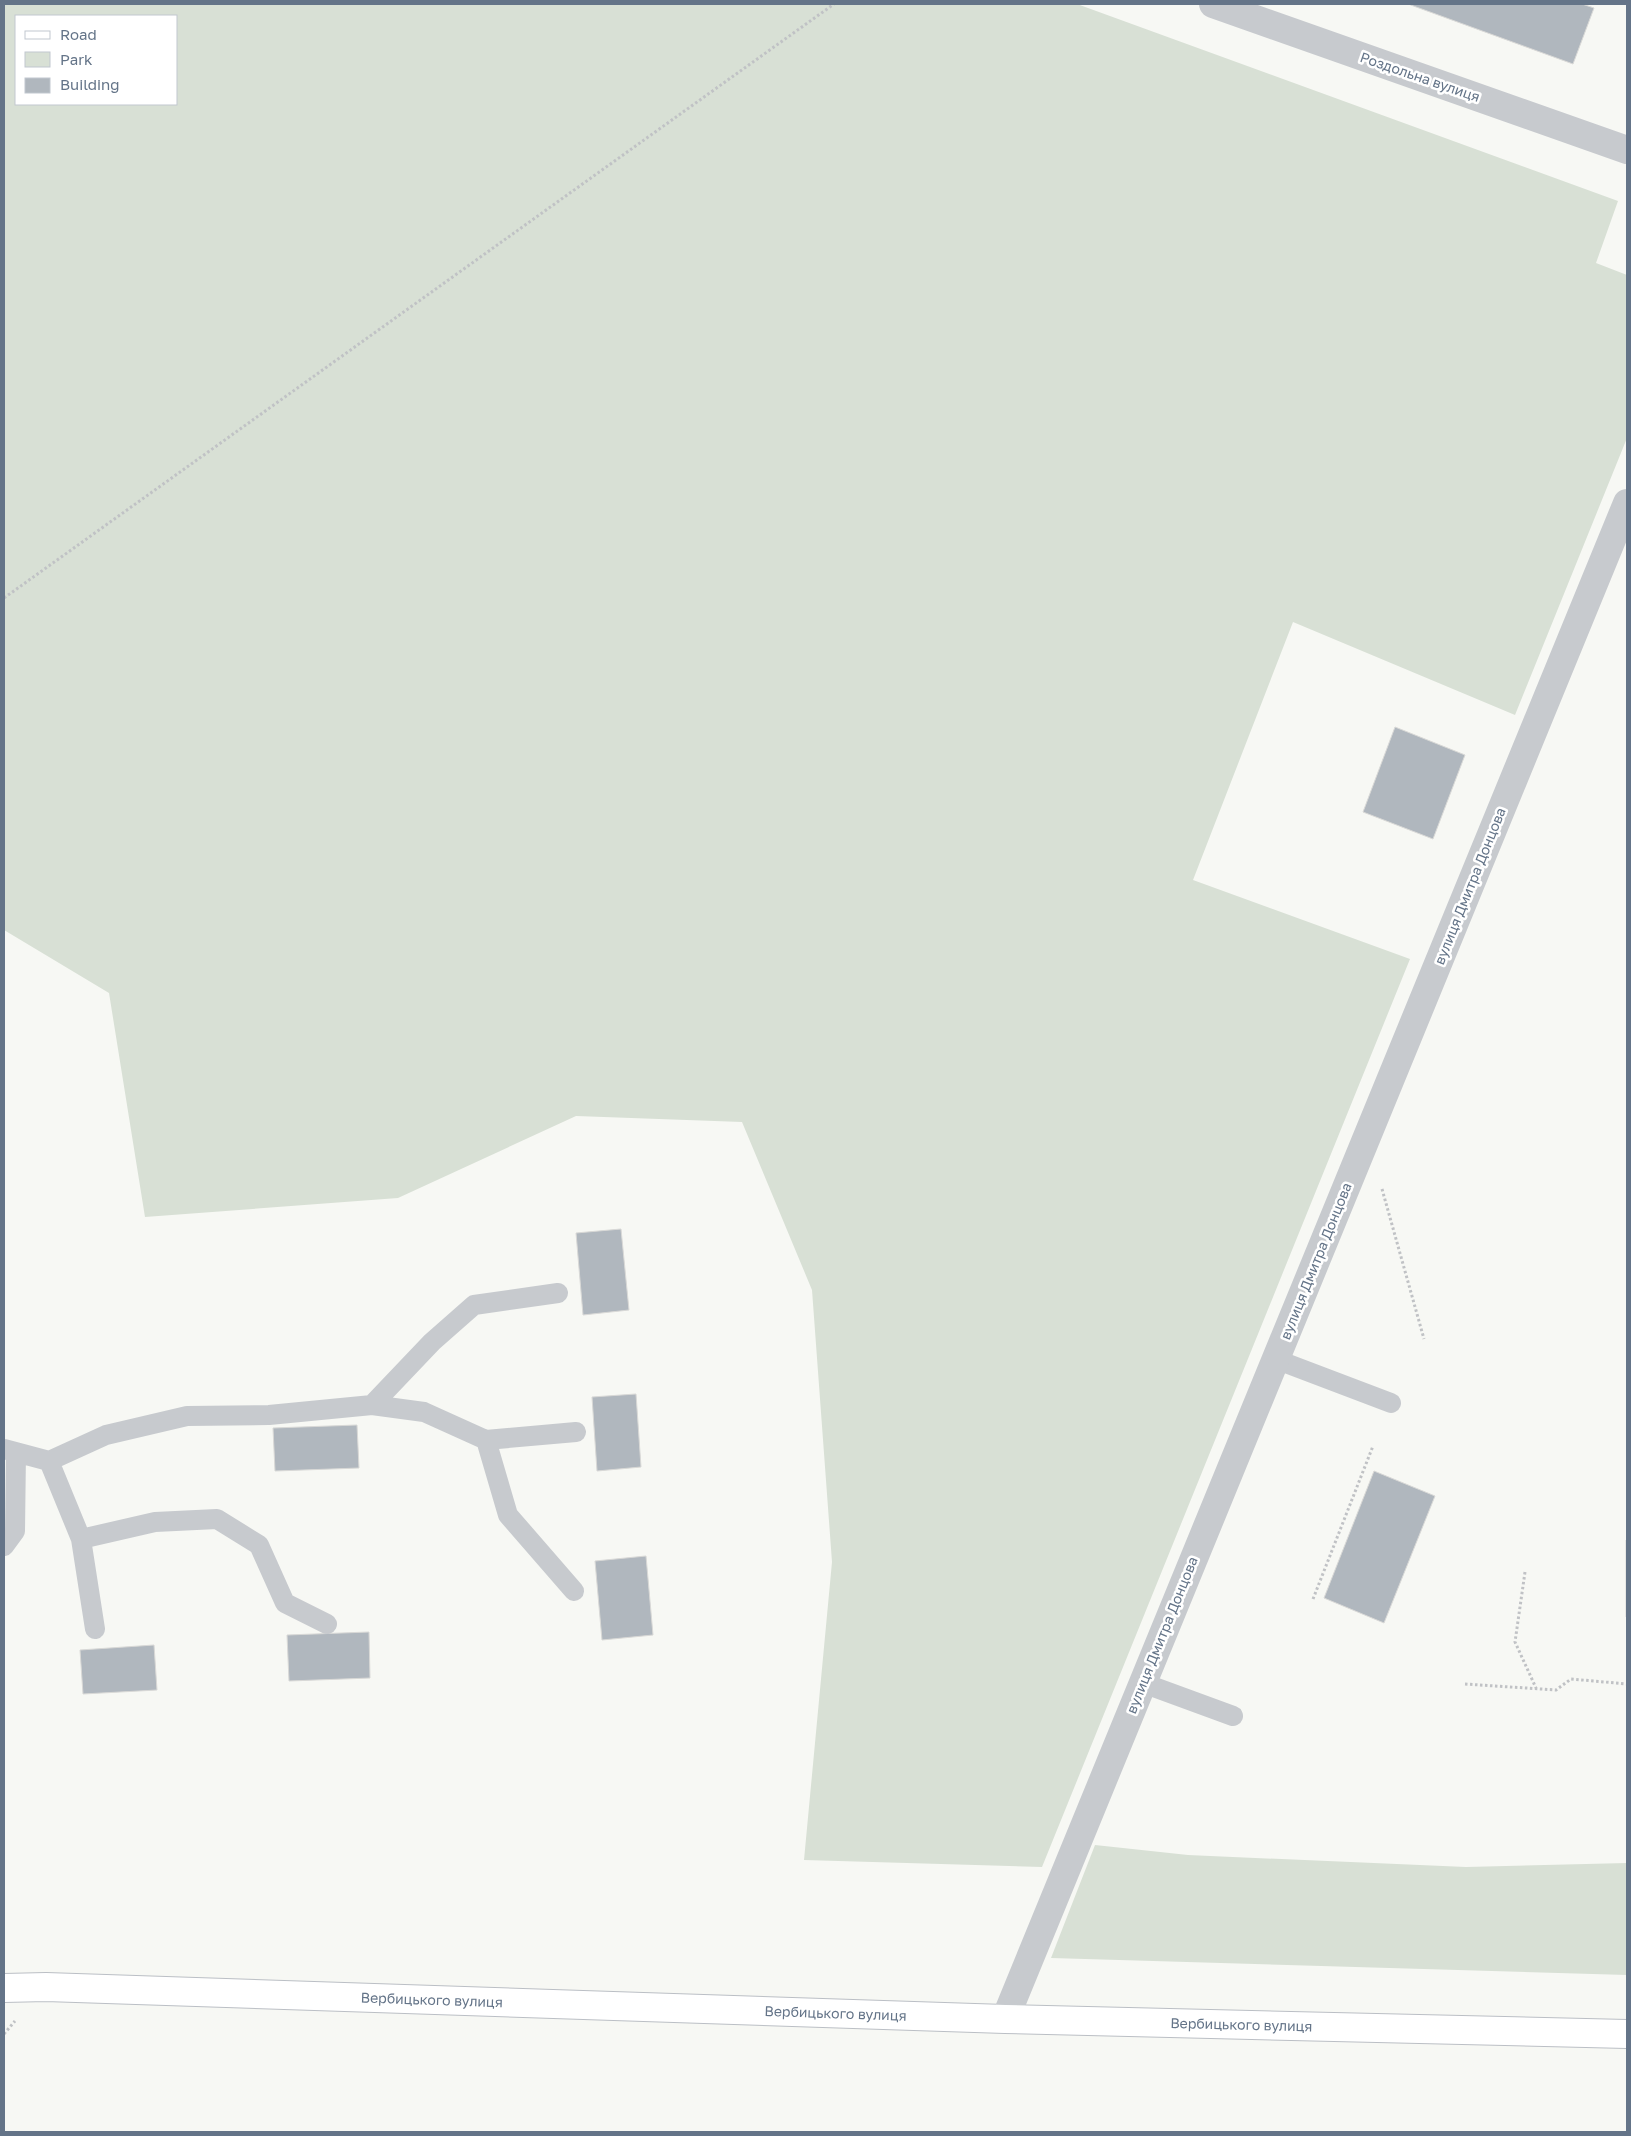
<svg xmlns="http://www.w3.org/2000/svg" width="1631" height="2136" font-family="'Golos Text',sans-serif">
<rect width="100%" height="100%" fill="#f7f8f4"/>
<path fill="#d8e0d5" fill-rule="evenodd" d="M4,4H1077L1618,201L1596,263L1627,275V438L1515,715L1293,622L1193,880L1410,959L1042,1867L804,1860L832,1562L812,1290L742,1122L576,1116L398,1198L145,1217L109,993L4,930ZM16,16H176V104H16Z
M1095,1845L1188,1855L1466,1867L1627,1863V1975L1051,1958Z"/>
<path fill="#b0b7be" stroke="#d9d9d7" d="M1408,4H1582L1594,8L1573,64Z
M1395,727L1465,755L1433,839L1363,812Z
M621,1229L629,1310L583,1315L576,1233Z
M636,1394L641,1467L597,1471L592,1397Z
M357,1425L359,1468L275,1471L273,1428Z
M1374,1471L1435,1496L1384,1623L1324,1598Z
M1626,1540H1627V1617H1626Z
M646,1556L653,1635L602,1640L595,1561Z
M369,1632L370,1678L289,1681L287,1635Z
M154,1645L157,1690L83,1694L80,1650Z"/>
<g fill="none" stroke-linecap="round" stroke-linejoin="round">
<defs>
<g id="secondary">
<path id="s1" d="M4,1988L46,1987L1005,2019L1627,2034"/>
</g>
</defs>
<use href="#secondary" stroke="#bbbfc5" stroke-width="30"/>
<path stroke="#c0c2c5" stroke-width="3" stroke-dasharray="2.5 2.5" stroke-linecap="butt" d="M4,598L834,4
M1382,1189L1424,1339
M1525,1572L1515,1642L1536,1688
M1313,1599L1373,1446
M1465,1684L1556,1690L1571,1679L1627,1684
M4,2034L15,2021"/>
<path stroke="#c7cace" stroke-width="20" d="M1275,1359L1391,1403
M372,1405L424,1412L486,1440L576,1432
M486,1440L508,1515L574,1591
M4,1449L49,1461L106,1435L187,1416L269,1415L372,1405L432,1342L474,1305L558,1293
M49,1461L81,1539L95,1629
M81,1539L155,1522L217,1519L259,1545L285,1603L327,1624
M4,1546L15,1531L16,1452
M1143,1683L1233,1716"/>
<path stroke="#c7cace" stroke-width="28" d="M1213,4L1627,150
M1005,2019L1627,503"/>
<use href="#secondary" stroke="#fff" stroke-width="28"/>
</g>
<g text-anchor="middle" stroke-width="5" stroke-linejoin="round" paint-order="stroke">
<g font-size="14" fill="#647488" stroke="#fff">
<text transform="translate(1420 77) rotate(19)" y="5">Роздольна вулиця</text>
<text transform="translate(1470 886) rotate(-68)" y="5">вулиця Дмитра Донцова</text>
<text transform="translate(1316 1261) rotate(-68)" y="5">вулиця Дмитра Донцова</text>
<text transform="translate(1162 1635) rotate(-68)" y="5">вулиця Дмитра Донцова</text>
<text dy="5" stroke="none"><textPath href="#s1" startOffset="428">Вербицького вулиця</textPath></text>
<text dy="5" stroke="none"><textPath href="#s1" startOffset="832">Вербицького вулиця</textPath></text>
<text dy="5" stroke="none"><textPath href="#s1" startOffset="1238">Вербицького вулиця</textPath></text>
</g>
</g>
<rect width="1631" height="2136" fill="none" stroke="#647488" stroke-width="10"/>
<rect x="15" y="15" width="162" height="90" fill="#ffffff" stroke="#c1c7cf"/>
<rect x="25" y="31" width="25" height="8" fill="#ffffff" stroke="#c1c7cf"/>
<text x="60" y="40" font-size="15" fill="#647488">Road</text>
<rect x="25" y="52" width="25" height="15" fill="#d8e0d5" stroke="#c1c7cf"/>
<text x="60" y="65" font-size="15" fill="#647488">Park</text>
<rect x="25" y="78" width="25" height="15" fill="#b0b7be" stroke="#c1c7cf"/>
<text x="60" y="90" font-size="15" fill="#647488">Building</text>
</svg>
